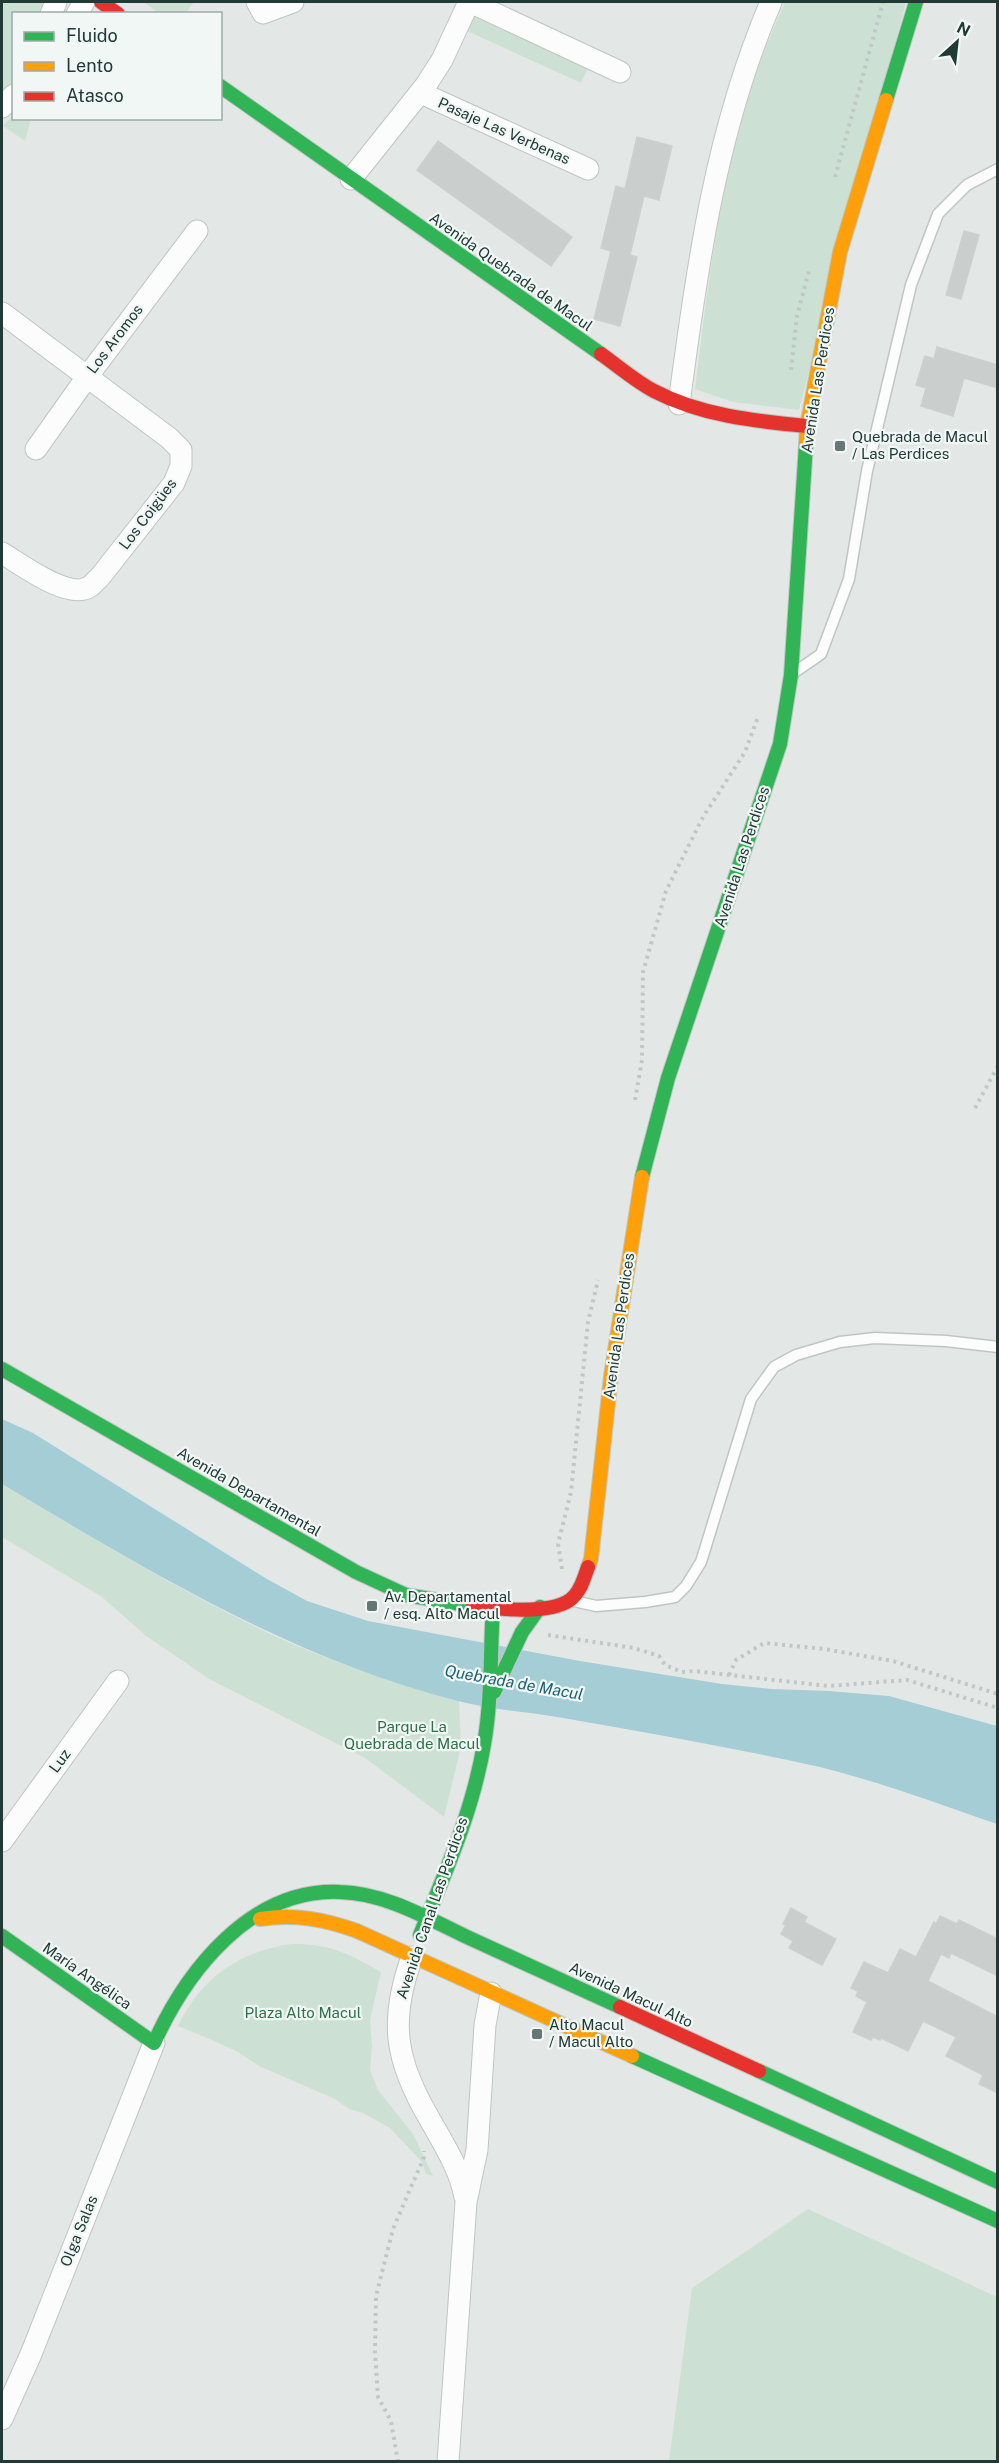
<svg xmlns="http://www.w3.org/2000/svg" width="999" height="2463" font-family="'Public Sans',sans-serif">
<rect width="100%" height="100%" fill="#e3e8e6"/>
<path fill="#cce1d3" d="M2,2H42L45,4L41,13L14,14L13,81L12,86L2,90Z
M143,2H194L185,14L159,13Z
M785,2H906L799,410L733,402L695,389C707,292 718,194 747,100C757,66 771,34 785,2Z
M482,17L589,66L581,83L467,31L473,18Z
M13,115L14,118L31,119L25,141L3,126Z
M2,1484C95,1539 187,1596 286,1641C342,1666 401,1684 459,1701L461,1747L444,1817L365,1758L209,1679L145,1635L102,1597L2,1537Z
M292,1944C332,1944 347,1953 381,1972L370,2020L372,2047L370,2070L378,2090L413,2134L433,2176L426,2174L422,2162L390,2128L363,2113L349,2109L335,2099L259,2066L238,2052L212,2040L178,2026C201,1978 239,1951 292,1944Z
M808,2209L997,2297V2461H669L692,2288Z"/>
<path fill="#a4cdd6" d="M2,1419L33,1433L267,1579L307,1601L368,1621L580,1661L722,1684L772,1689L829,1691L889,1696L997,1726V1824C939,1804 880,1782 820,1767C735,1748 648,1733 563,1718C528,1712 492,1710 458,1701C292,1659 147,1570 2,1484Z"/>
<path fill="#cacfcd" stroke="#ccd1cf" stroke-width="1.5" d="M637,137L672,146L659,200L644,196L630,255L637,257L620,326L594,319L611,251L601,248L616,186L625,189Z
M438,141L572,237L551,266L417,170Z
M964,231L979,235L961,299L946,295Z
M937,347L998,365V388L964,378L953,416L921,406L926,388L916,385L925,356L934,359Z
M791,1908L807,1917L804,1922L836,1939L822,1965L789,1948L793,1941L781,1934L786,1925L783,1924Z
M940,1916L957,1924L959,1920L998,1939V1976L951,1953L949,1958L941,1954L928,1981L998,2017V2093L979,2084L983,2075L946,2056L956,2037L923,2021L908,2051L881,2038L880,2040L873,2037L871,2040L853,2032L867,2002L856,1996L858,1991L851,1988L864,1962L888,1973L900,1949L916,1957L934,1922L936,1924Z"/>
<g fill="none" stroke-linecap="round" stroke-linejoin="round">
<defs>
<path id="lane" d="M795,672L821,654L849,579L867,471L911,285L938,214L967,185L998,169
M574,1601L596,1606L645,1602L675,1597L686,1586L701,1562L751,1399L774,1367L796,1355L840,1342L875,1338L946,1341L998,1347"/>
<path id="street" d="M257,2L263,13L293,2
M470,2L620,72
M51,14L56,2
M77,14L84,2
M421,93L588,169
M2,107L14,95
M351,179L426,85L442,60L469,2
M2,313L169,438L181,450V466L174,483L100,577C96,580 93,585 89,587C68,600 21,564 2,553
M679,404C697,266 716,130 771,2
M36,449L87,377L197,231
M2,1841L118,1681
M412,1957C389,2021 395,2060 429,2118C444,2145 459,2167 465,2197
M2,2419L31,2354L154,2043
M448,2462L466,2202L477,2150L485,2025L491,1993"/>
<path id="fast" d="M220,86L601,354
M886,100L916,2
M642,1177L668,1078L780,744L791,675L806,444
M2,1369L356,1572L406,1595L473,1606
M494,1692L522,1632L540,1607
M420,1935C445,1873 473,1811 484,1744C492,1699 490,1653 493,1607
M2,1936L154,2043C187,1970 251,1888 340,1892C385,1893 427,1918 467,1937C518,1960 569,1984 620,2007
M632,2056L998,2221
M759,2071L998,2182"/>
<path id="slow" d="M806,444L807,426L840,252L886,100
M588,1567L591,1559L611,1376L642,1177
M260,1919C295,1914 324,1919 357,1931L632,2056"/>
<path id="jam" d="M101,2L118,14
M601,354C618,366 635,381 654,391C702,416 755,421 807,426
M473,1606C499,1609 548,1615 570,1600C580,1593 584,1578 588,1567
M620,2007L759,2071"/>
</defs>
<use href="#lane" stroke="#c0c5c3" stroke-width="13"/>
<use href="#street" stroke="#c0c5c3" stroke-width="23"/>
<use href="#fast" stroke="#bec6c3" stroke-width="16"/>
<use href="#slow" stroke="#bec6c3" stroke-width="16"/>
<use href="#jam" stroke="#bec6c3" stroke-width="16"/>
<path stroke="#c0c8c5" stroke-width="4" stroke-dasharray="3 4.5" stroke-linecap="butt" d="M835,177L883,2
M791,370L797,316L809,271
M635,1100L642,1060L643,972L666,891L703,817L745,752L758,717
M975,1108L998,1066
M562,1569L558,1544L571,1492L588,1322L598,1280
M548,1635L634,1648L659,1656L665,1665L682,1672L694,1671L828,1686L907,1680L998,1708
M729,1675L736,1660L764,1643L824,1649L893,1661L998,1694
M398,2462L391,2421L378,2397L375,2352L376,2296L393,2229L424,2157V2151"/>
<use href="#lane" stroke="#fbfcfb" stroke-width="10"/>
<use href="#street" stroke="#fbfcfb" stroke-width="21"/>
<use href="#fast" stroke="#30b455" stroke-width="14"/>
<use href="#slow" stroke="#ff9f0a" stroke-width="14"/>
<use href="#jam" stroke="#e5322d" stroke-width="14"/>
</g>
<g fill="#657773" stroke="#f0f7f4" stroke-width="2">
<rect x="834" y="440" width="12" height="12" rx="3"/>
<rect x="366" y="1600" width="12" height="12" rx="3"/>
<rect x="531" y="2028" width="12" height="12" rx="3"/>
</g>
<g text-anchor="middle" stroke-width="4.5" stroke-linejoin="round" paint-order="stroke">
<g font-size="15" fill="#213a35" stroke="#f0f7f4">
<text transform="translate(504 131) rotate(24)" y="5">Pasaje Las Verbenas</text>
<text transform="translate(511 272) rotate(35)" y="5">Avenida Quebrada de Macul</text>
<text transform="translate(115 339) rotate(-53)" y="5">Los Aromos</text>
<text transform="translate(818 380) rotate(-81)" y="5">Avenida Las Perdices</text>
<text transform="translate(148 514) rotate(-53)" y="5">Los Coigües</text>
<text transform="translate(742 857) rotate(-72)" y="5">Avenida Las Perdices</text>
<text transform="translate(619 1326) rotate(-82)" y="5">Avenida Las Perdices</text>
<text transform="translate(249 1492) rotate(30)" y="5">Avenida Departamental</text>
<text transform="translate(60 1761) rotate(-54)" y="5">Luz</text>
<text transform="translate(432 1908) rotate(-71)" y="5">Avenida Canal Las Perdices</text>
<text transform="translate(87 1976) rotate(35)" y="5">María Angélica</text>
<text transform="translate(631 1995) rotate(25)" y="5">Avenida Macul Alto</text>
<text transform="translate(79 2231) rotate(-68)" y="5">Olga Salas</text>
</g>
<g font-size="15" fill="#213a35" stroke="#f0f7f4" text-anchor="start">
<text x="852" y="442">Quebrada de Macul<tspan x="852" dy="17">/ Las Perdices</tspan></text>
<text x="384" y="1602">Av. Departamental<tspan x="384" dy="17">/ esq. Alto Macul</tspan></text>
<text x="549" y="2030">Alto Macul<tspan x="549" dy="17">/ Macul Alto</tspan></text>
</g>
<g font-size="15" fill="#2d704a" stroke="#f0f7f4">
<text x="412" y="1732">Parque La<tspan x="412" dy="17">Quebrada de Macul</tspan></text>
<text x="303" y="2018">Plaza Alto Macul</text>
</g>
<g font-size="16" font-style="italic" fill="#1d6274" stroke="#f0f7f4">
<text transform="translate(514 1682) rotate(10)" y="6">Quebrada de Macul</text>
</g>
</g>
<rect width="999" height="2463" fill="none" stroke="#213a35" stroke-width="6"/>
<rect x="12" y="12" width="210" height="108" fill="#f0f7f4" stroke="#9daba8" stroke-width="1.5"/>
<rect x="24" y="32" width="30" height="9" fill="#30b455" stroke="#9daba8" stroke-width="1.5"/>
<text x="66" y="42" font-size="18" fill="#213a35">Fluido</text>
<rect x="24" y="62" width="30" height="9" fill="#ff9f0a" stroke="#9daba8" stroke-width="1.5"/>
<text x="66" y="72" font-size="18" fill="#213a35">Lento</text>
<rect x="24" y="92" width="30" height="9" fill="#e5322d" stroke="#9daba8" stroke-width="1.5"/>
<text x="66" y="102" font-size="18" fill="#213a35">Atasco</text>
<g transform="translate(957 42) rotate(27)" stroke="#f0f7f4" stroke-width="4.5" paint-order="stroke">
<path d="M0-4.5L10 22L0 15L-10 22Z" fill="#213a35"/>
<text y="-9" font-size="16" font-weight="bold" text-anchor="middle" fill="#213a35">N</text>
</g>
</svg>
